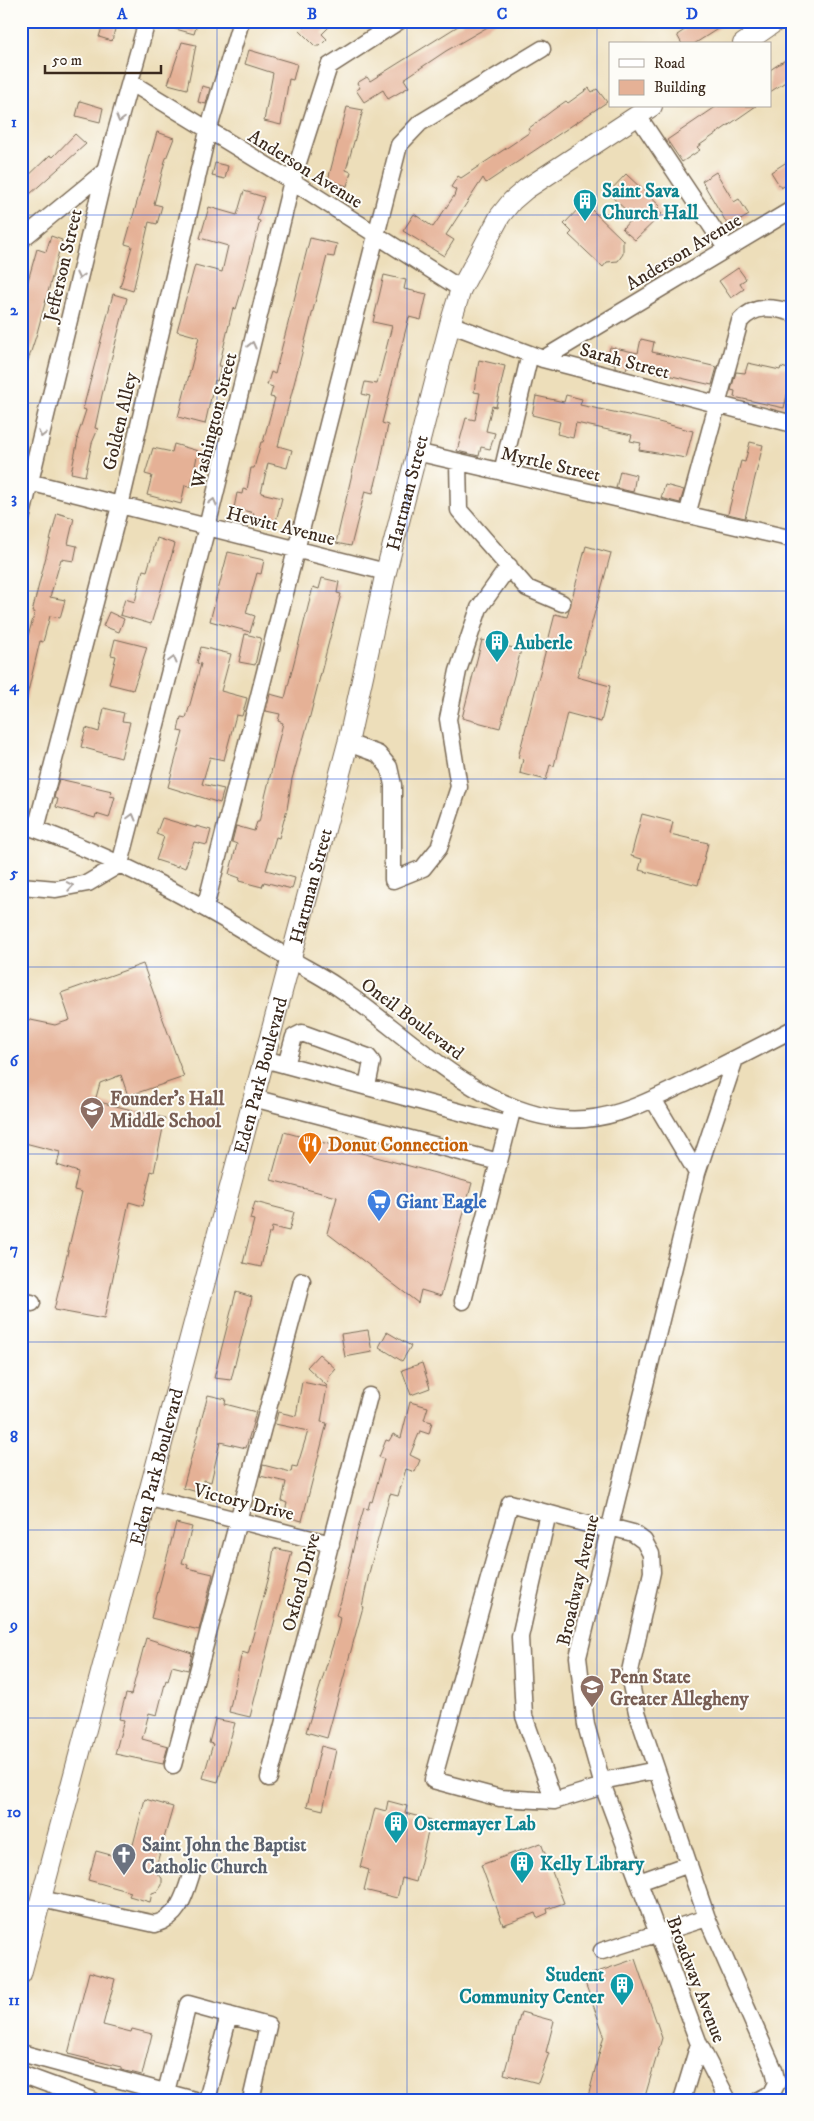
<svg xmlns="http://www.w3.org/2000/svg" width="814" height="2121" font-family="'IM FELL DW Pica',serif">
<rect width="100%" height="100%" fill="#fdfcf7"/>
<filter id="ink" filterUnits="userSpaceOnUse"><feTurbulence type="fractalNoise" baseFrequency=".02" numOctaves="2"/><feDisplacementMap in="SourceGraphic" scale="10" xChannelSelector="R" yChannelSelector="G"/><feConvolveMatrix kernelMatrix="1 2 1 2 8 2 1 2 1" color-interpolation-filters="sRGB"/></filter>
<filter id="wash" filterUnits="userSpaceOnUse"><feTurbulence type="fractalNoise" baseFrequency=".0096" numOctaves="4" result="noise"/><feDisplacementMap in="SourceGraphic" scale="20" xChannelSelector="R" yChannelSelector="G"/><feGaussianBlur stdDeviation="1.12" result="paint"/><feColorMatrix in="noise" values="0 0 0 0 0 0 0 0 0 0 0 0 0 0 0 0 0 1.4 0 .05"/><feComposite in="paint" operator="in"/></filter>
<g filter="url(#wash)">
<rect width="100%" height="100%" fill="#eddeba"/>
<g id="blocks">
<path fill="#e5b196" d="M104,21H117L112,41L99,37Z
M162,21H198L194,34L161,25Z
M310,21H335L322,34L327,39L320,46H315L300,31Z
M466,21H498L446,51L404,79L409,87L388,99L383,90L364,102L356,90L360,88L357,83L367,77L370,81Z
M698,21H730L694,44H682L677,35Z
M182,42L196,45L187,89L168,84Z
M249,50L297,64L293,80L289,79L281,125L264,121L273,73L245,64Z
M793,55V77L770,92V70Z
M202,86L210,88L206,104L198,102Z
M589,88L592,92L597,89L607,102L486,183L483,178L446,235L454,240L444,256L403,231L414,214L433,227L454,196L456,190L451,187L458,176L461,178L511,145L530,132L528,129L553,110L566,101L568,103Z
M80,101L103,108L100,122L76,116Z
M717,106H756L697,147L700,150L682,162L667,140Z
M347,107L363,110L346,170L351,172L347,186L328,180Z
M157,132L174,138L165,161L154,204L162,206L157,224L149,222L133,291L120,287L132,246L125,244Z
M75,134L86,144L21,202V183L50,155L53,157Z
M793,158V181L781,188L771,172Z
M215,163L228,166L225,179L212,176Z
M716,172L734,202L739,199L749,215L729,227L702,181Z
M626,174L660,206L657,209L662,214L635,240L622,229L633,217L608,193Z
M244,191L264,197L257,220L260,221L243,286L236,309L233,308L219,366H222L217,381L215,380L205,424L178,417L199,337L177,331L195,265L222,272L228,246L200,238L209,207L237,215Z
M581,206L589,214L592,210L623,240V254L618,261L607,262L603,267L569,235L572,232L564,224Z
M51,236L62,240L37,333L24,373L21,372V325L27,301L21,300V283L27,284L37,249L46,252Z
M310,238L337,244L334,257L327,256L278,446L292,450L287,468L268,463L261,493L282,498L275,525L252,519L254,513L234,508L237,493L242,494L243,489L247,490L251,468H254L261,442H263L275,398L270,397L273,387L267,385L271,372L275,374Z
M738,268L746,279L740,283L744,289L731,298L719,281Z
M384,275L406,280L404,289L427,294L421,320L409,317L382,423L388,425L380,465L373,493L365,491L351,546L336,543L370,396L362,394L365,382L377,384L392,326L373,322Z
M113,294L127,298L102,395L95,428L98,429L92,443L85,476L71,473L78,439L77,438L86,410L83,409Z
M641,339L654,342L652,352L717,367L712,385L627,366L626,370L615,367V363L607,362L610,347L638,353Z
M479,360L505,366L496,407L492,406L486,431L495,433L490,449L481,447L479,456L457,451L466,418L475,420L480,393L474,392Z
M748,363L780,370L781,367L793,370L784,408L734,397L735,391L731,390L736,372L745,373Z
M566,395L582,399L580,405L647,419L693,431L686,458L639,450L641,443L630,441L632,435L576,423L573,438L557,434L560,422L532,415L536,396L564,402Z
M750,442L763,445L745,518L728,514L741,461L745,462Z
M174,444L198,451L191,487L185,485L181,504L147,495L152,476L145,474L153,448L172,452Z
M620,471L636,475L633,492L616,488Z
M665,485L684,490L680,503L661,498Z
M57,513L74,518L68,544L77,546L74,561L61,559L50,597L65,600L60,618L50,616L43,642L40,641L26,700H21V648L24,649L35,612H32Z
M157,538L175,544L151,624L120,615L125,599L135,602L143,570L147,571Z
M586,546L611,553L577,677L610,686L601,722L567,713L554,766L550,765L546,780L520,773L523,759L518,758L555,614L567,617Z
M228,552L264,560L261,574L257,573L246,613L255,616L250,632L210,621Z
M322,578L339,582L337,593L341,594L310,716L292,779L287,809L279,838L276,837L266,870L295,878L292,889L264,882L262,887L239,881L240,878L229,874L237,844L232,842L236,826L254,831L257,822H259L283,723L278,721L280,714L266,711L270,694L285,698L313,587L319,589Z
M109,612L124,619L119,632L103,626Z
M245,634L261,638L255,665L239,662Z
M115,639L147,647L133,690L109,684L116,656L111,655Z
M482,640L521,650L500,728L462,718Z
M201,647L231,654L221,691L247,698L242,716L236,715L224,760L210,757L202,784L224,789L220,803L168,787L183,732L178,731L181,717L186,718L189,708L201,664L197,663Z
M104,708L124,713L122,721L130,722L121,758L81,747L86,728L99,732Z
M59,779L112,791L110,796L115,797L109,818L96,814L95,818L56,807L58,799L54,798Z
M642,814L673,822L670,834L708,843L698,885L639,870L642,859L631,856Z
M162,818L196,828V826L211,830L207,845L194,842L185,868L178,865V867L156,860L164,837L156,834Z
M143,964L184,1077L128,1096L121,1075L100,1083L95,1101L165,1118L154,1172L151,1171L143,1206L129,1202L104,1319L54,1310L82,1192L74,1190L78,1172L57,1165L60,1152L21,1142V1018L55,1025L70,1020L61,993Z
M284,1132L472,1183L441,1296L421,1290L418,1303L327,1233L337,1197L271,1180Z
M255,1202L294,1212L289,1231L272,1227L271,1233H269L261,1267L243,1263L254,1220L250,1219Z
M236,1292L252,1297L231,1380L214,1378Z
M368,1330L372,1352L345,1357L341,1334Z
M387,1332L411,1346L402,1361L379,1347Z
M319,1354L336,1369L329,1377L327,1386L307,1367Z
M422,1363L430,1388L411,1395L402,1370Z
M302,1382L327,1387L321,1422L327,1423L302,1521L284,1516L287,1503L282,1501L286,1482L260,1476L263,1465L291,1472L292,1466L297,1467L308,1431L275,1424L278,1412L296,1416Z
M208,1395L226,1399L225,1404L256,1412L246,1448L220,1442L211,1482L204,1480L201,1493L183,1488Z
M410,1402L428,1407L424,1420L432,1422L429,1434L420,1431L410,1455L420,1460L415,1472L406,1469L398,1496L390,1494L369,1573L362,1607H363L327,1738L306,1732L338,1628L340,1617L336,1615L341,1601L357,1532L364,1508L368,1509L370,1501L372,1502L384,1459L379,1457L386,1440L389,1441L393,1434L401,1438Z
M176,1523L192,1527L182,1563L188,1564L187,1568L213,1574L199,1630L151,1618Z
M274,1548L292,1552L250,1717L229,1712L242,1652L248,1654L270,1573Z
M146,1638L192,1653L188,1670L172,1666L168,1681L166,1680L157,1715L149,1713L142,1739L168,1746L163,1764L115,1754L124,1720L119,1719L126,1694L131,1695Z
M215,1719L235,1723L218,1782L203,1778L213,1744L209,1743Z
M321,1746L336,1750L323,1810L307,1806Z
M145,1799L173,1807L157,1863L160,1864L157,1874L162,1878V1885L158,1891L152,1893L150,1902L129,1896L131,1892L88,1880L96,1851L129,1860Z
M388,1801L407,1806L405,1813L431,1820L416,1882L402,1878L397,1898L364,1890L369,1870L360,1867L375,1808L386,1811Z
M541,1843L564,1903L547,1909L548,1913L537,1918L535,1913L503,1925L481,1865Z
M635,1959L662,2038L644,2100H599L588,2097L604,2035L583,1977Z
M89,1972L115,1979L103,2025L131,2032L132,2029L152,2034L142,2075L121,2070V2067L68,2054Z
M521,2012L554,2021L546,2052L549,2053L538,2083L504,2074Z"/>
</g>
</g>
<g filter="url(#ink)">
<use href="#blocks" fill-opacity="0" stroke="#796955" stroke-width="1"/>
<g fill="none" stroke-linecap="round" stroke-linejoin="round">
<defs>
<path id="minor" d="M130,82L292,181L461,289
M638,116L726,248
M21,240L105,171
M450,324L543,359L793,424
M543,359L793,209
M416,452L793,539
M458,462L459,510L527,588L562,603
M502,472L530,354
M21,480L386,572
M687,515L740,321C755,304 773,307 793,313
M21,519L105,171L147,21
M348,743L378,754L389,767L393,785V880L423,868L439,848L459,787L448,719L458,671L479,608L509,566
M21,824C115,856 203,905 287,957C303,967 320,975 336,986C409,1034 491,1127 585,1119C623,1116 657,1097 691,1081C725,1064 759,1047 793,1029
M36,829L120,506L208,131L241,21
M21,886L56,889L88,883L120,864L207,527L292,181L329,66L399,21
M205,908L399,145L420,123L542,49
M264,1059L508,1125
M286,1065L294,1037L302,1033L368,1057L372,1062L367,1086
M253,1098L499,1162
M653,1099L697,1173
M21,1301L32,1303
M463,1301L511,1115
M146,1497L331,1544
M548,1513L520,1637L524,1716L554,1801
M610,1527L633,1533L644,1541L651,1554L652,1572L629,1676L637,1712L707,1918L774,2070L777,2083L772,2093L759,2100
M173,1765L302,1281
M269,1778L369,1396
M602,1781L656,1770
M603,1786L554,1801L500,1798L433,1780L510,1503L609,1530
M639,1882L689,1864
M41,1899L155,1924C180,1917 185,1894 192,1872
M602,1951L707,1918
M21,2053L194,2100
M21,2074L92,2100
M166,2092L188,2004L268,2026L251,2100
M207,2100L229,2015
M682,2100L699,2044
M728,2100L699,2044L603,1786L586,1725L578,1657L697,1173L735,1059"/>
<g id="major">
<path d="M743,44L776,21"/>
<path id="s1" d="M21,1974L348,743L386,572L450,324L461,289L500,216L512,201L526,189L652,106"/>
</g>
</defs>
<use href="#minor" stroke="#796955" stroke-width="19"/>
<use href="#major" stroke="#796955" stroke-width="22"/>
<use href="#minor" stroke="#fff" stroke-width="16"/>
<use href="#major" stroke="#fff" stroke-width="20"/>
</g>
<defs><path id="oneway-chevron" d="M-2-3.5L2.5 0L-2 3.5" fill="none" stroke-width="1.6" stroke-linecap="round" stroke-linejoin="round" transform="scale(1.25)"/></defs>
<g stroke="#a79f9a">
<use href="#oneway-chevron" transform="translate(120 119) rotate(105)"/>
<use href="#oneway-chevron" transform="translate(80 276) rotate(103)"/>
<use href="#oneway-chevron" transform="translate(252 345) rotate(-76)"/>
<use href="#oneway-chevron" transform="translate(42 434) rotate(103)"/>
<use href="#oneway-chevron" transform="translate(213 502) rotate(-76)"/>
<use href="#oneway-chevron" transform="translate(173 660) rotate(-75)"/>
<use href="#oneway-chevron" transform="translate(132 817) rotate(-75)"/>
<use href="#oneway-chevron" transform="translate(70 886) rotate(-10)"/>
</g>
</g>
<path fill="none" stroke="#1d4ed8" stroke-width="1" stroke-opacity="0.55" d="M217,21V2100M407,21V2100M597,21V2100M21,215H793M21,403H793M21,591H793M21,779H793M21,967H793M21,1154H793M21,1342H793M21,1530H793M21,1718H793M21,1906H793"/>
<defs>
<symbol id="building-pin" viewBox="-11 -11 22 30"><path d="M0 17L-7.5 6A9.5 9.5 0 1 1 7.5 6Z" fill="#0f9aa8" stroke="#fdfcf7"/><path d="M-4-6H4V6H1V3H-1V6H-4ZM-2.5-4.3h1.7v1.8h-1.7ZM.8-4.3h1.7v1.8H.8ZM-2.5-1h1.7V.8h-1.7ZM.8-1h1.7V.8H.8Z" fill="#fff"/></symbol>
<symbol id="school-pin" viewBox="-11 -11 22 30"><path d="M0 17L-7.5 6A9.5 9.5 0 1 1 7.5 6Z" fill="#8d6e63" stroke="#fdfcf7"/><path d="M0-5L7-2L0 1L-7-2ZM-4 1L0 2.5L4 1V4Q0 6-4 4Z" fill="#fff"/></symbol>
<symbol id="restaurant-pin" viewBox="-11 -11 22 30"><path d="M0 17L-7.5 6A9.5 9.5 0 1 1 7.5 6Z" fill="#e8710a" stroke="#fdfcf7"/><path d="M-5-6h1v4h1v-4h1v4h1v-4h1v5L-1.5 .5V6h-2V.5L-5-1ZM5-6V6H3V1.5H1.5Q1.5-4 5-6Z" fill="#fff"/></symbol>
<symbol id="supermarket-pin" viewBox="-11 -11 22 30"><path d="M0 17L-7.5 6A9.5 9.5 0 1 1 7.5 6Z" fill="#3f7fe0" stroke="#fdfcf7"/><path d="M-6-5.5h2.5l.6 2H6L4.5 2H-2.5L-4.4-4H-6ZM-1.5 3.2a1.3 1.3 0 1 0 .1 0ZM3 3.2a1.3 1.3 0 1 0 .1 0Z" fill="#fff"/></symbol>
<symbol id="university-pin" viewBox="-11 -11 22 30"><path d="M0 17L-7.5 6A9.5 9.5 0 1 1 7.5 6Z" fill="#8d6e63" stroke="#fdfcf7"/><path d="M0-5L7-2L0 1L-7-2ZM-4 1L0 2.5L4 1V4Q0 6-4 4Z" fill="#fff"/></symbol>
<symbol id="church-pin" viewBox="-11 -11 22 30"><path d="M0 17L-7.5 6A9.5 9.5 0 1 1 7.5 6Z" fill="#6b7280" stroke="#fdfcf7"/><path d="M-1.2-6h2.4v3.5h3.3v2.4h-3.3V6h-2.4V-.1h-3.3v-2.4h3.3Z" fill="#fff"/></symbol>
</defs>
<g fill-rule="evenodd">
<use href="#building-pin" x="571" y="187" width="28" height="38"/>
<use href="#building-pin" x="483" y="628" width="28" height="38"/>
<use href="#school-pin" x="78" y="1095" width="28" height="38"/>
<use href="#restaurant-pin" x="296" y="1130" width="28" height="38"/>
<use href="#supermarket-pin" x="365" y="1187" width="28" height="38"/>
<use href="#university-pin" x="578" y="1673" width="28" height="38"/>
<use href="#building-pin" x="382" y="1809" width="28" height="38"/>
<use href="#church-pin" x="110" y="1841" width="28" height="38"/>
<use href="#building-pin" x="508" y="1849" width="28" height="38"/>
<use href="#building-pin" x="608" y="1971" width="28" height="38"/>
</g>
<g text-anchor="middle" stroke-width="4" stroke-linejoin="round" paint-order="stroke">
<g font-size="19" fill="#3b2a1e" stroke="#fdfcf7">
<text transform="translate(306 168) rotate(32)" y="7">Anderson Avenue</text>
<text transform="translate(683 251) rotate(-31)" y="7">Anderson Avenue</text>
<text transform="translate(62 265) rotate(-77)" y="7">Jefferson Street</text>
<text transform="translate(625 360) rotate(15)" y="7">Sarah Street</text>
<text transform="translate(213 420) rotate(-76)" y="7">Washington Street</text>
<text transform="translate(119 421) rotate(-77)" y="7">Golden Alley</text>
<text transform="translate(551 463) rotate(13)" y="7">Myrtle Street</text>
<text dy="7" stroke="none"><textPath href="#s1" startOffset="1531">Hartman Street</textPath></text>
<text transform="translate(281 525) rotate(14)" y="7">Hewitt Avenue</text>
<text dy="7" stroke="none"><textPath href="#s1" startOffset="1126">Hartman Street</textPath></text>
<text transform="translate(413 1018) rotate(37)" y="7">Oneil Boulevard</text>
<text dy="7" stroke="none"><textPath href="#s1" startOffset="930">Eden Park Boulevard</textPath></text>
<text dy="7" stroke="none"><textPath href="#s1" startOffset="525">Eden Park Boulevard</textPath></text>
<text transform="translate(244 1501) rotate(14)" y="7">Victory Drive</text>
<text transform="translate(577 1580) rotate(-77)" y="7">Broadway Avenue</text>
<text transform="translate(300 1582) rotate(-75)" y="7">Oxford Drive</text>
<text transform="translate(697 1979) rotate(69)" y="7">Broadway Avenue</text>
</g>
<g font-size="19" font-weight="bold" fill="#0d838f" stroke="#fdfcf7" text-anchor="start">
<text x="602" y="197">Saint Sava<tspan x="602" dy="22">Church Hall</tspan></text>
<text x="514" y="649">Auberle</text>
<text x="414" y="1830">Ostermayer Lab</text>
<text x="540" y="1870">Kelly Library</text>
<text x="604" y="1981" text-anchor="end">Student<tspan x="604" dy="22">Community Center</tspan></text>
</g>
<g font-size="19" font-weight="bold" fill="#785e54" stroke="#fdfcf7" text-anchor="start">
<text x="110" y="1105">Founder's Hall<tspan x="110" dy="22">Middle School</tspan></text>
<text x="610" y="1683">Penn State<tspan x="610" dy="22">Greater Allegheny</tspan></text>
</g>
<g font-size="19" font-weight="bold" fill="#c56008" stroke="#fdfcf7" text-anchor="start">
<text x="328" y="1151">Donut Connection</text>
</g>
<g font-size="19" font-weight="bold" fill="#366cbe" stroke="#fdfcf7" text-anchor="start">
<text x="396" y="1208">Giant Eagle</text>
</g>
<g font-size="19" font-weight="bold" fill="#5b616d" stroke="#fdfcf7" text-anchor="start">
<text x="142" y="1851">Saint John the Baptist<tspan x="142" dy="22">Catholic Church</tspan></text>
</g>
</g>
<rect width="814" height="2121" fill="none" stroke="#fdfcf7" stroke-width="55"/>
<rect x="609" y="42" width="162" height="65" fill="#fdfcf7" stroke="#afa8a0"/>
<rect x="619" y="59" width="25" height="8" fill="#ffffff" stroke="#afa8a0"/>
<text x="654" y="68" font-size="15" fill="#3b2a1e">Road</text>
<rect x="619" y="80" width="25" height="15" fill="#e5b196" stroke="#afa8a0"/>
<text x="654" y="92" font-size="15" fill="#3b2a1e">Building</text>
<path d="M45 65v8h116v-8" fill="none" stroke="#3b2a1e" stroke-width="2.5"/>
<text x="52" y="65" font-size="15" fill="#3b2a1e" stroke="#fdfcf7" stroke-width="4" paint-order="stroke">50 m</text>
<rect x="28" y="28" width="758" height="2066" fill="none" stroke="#1d4ed8" stroke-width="2"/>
<g font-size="16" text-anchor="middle" font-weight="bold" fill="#1d4ed8">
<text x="122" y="19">A</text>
<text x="312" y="19">B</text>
<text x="502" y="19">C</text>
<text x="692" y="19">D</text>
<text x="14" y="127">1</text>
<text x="14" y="315">2</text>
<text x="14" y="503">3</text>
<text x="14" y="691">4</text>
<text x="14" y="878">5</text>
<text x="14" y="1066">6</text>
<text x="14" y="1254">7</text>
<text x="14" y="1442">8</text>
<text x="14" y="1630">9</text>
<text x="14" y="1817">10</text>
<text x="14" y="2005">11</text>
</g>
</svg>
